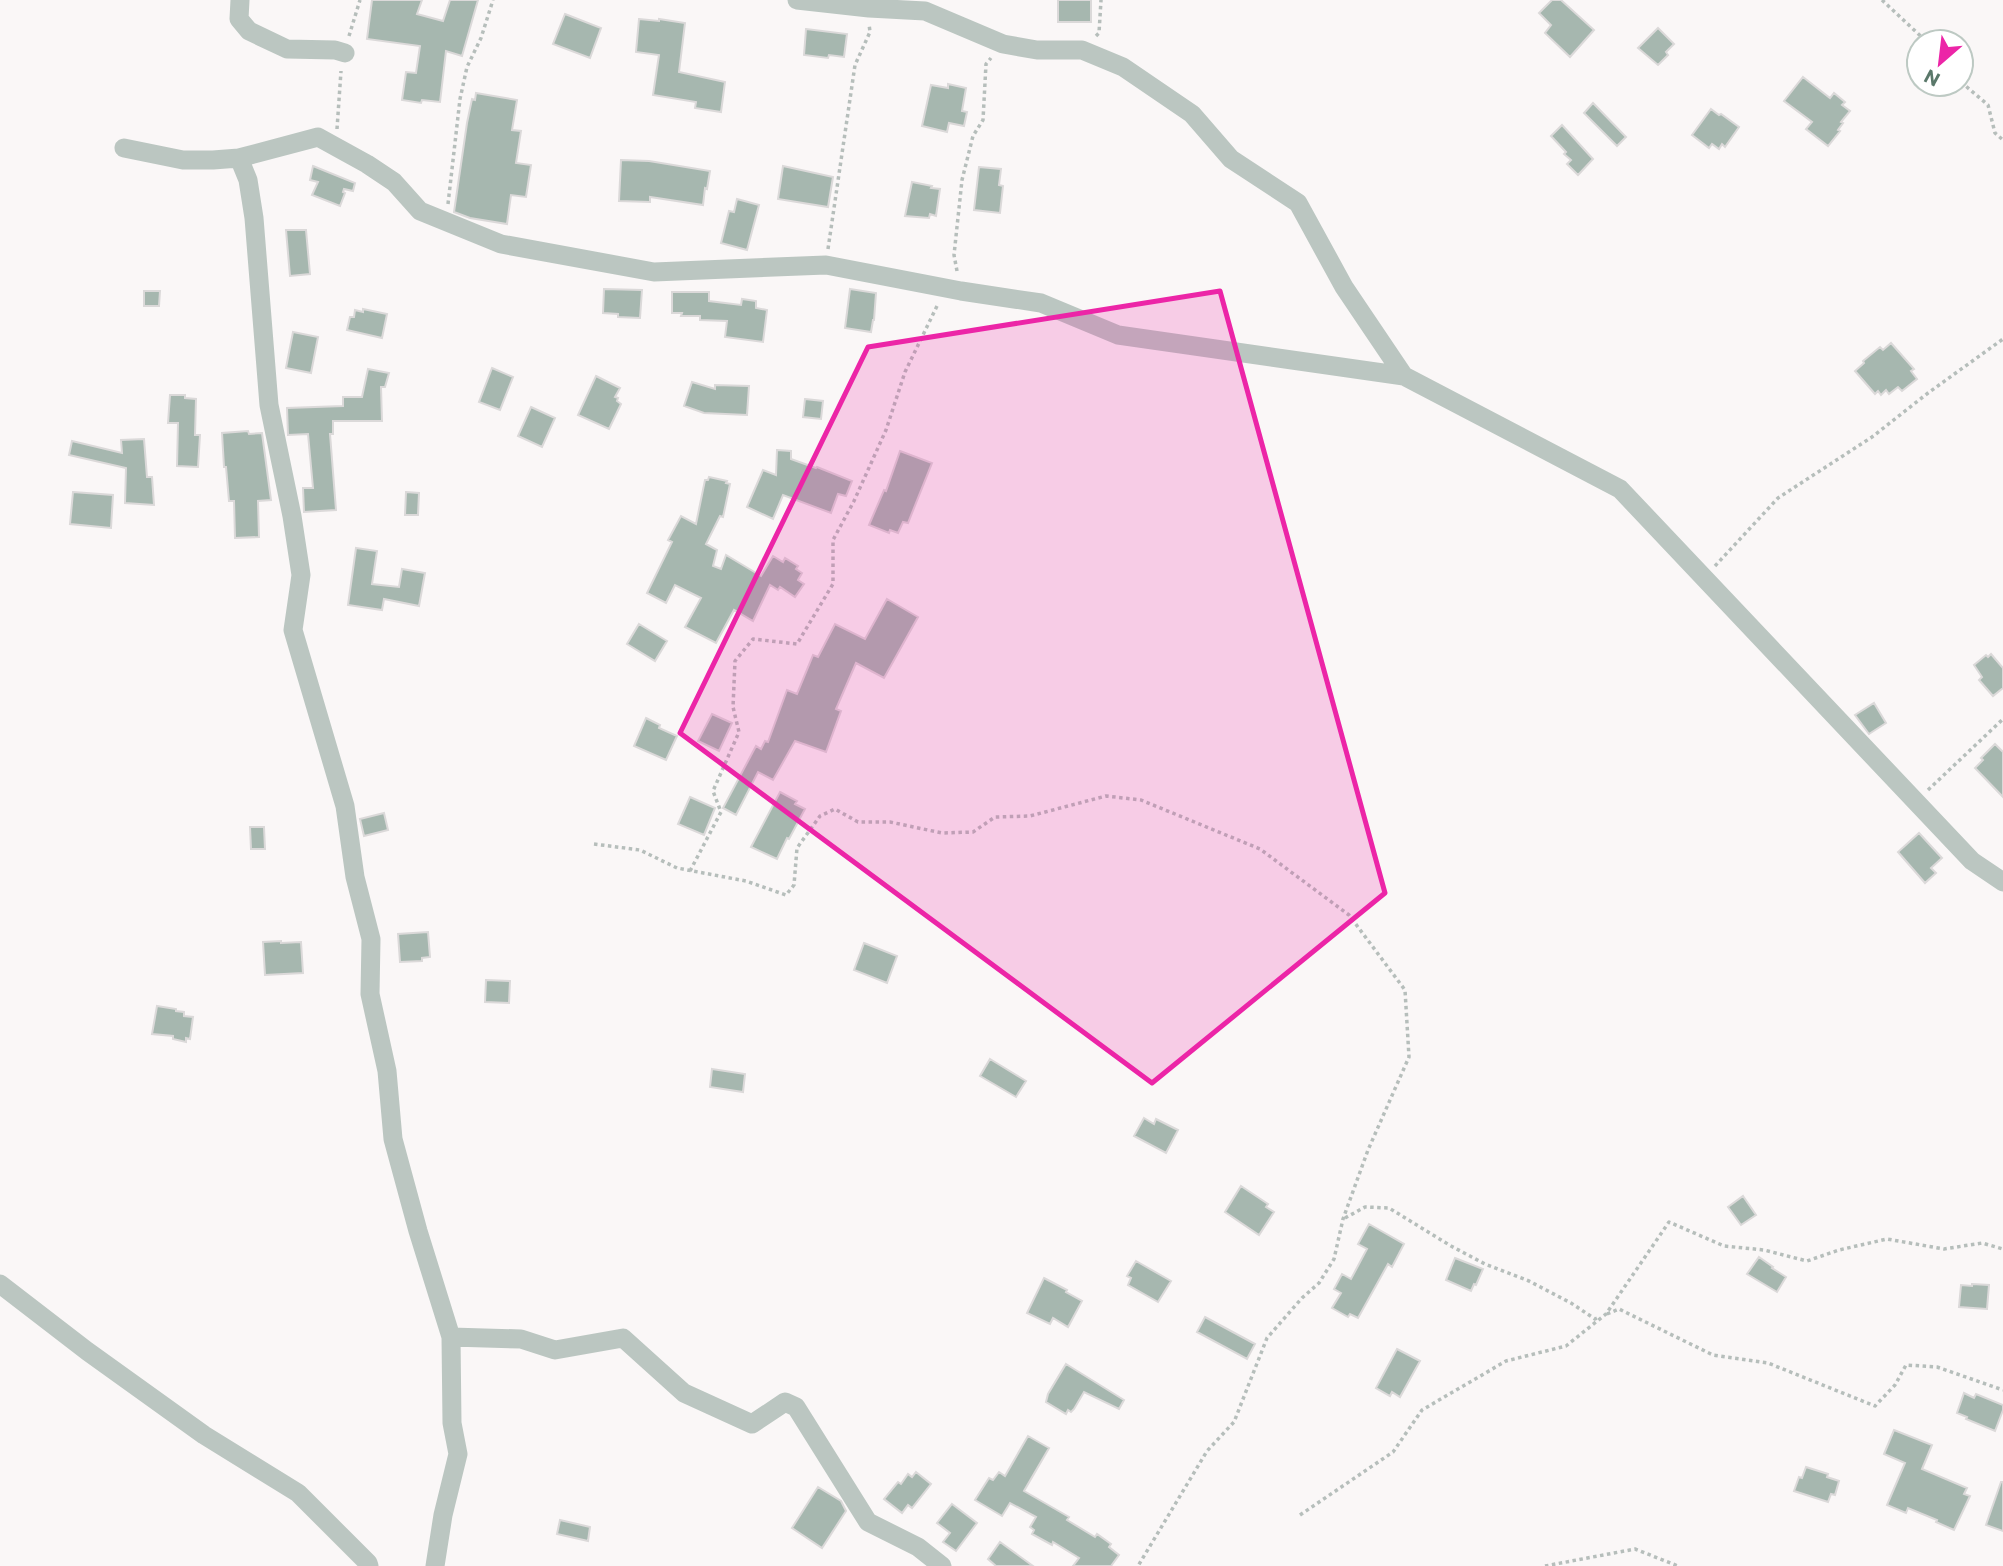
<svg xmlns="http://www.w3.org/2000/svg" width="2003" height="1566" font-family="Commissioner,sans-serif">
<rect width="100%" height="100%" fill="#faf7f7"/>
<path fill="#a6b7af" stroke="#dbd9d9" stroke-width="2" d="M372,0H422L417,14L443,21L450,0H478L462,56L446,51L440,102L422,100L421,103L402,100L406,72L416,73L420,46L367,39Z
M1058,0H1091V22H1058Z
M1552,0H1561L1594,30L1570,57L1545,33L1551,25L1539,13Z
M565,14L601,28L590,58L553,44Z
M639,19L659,21V19L685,23L679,72L725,82L721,112L695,108L696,102L653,95L659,55L636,52Z
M1658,28L1674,44L1666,52L1668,55L1658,65L1638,48Z
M806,29L847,34L844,57L829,55L828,58L804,55Z
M1803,77L1830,98L1834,93L1845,102L1842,105L1850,111L1841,122L1843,123L1838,130L1840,131L1828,146L1806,129L1812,122L1784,101Z
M948,84L966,88L962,111L967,112L964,126L949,123L947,132L922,126L931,85L948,88Z
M476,93L517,100L512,130L521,131L516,163L531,165L526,197L511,195L507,224L470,218L454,212L467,123L472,99L475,100Z
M1593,103L1626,137L1617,146L1584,113Z
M1711,109L1719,115L1721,114L1739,127L1725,147L1722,144L1719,149L1712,144L1709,148L1692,135Z
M1562,125L1593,159L1578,175L1567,164L1571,160L1564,154L1566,152L1551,136Z
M621,160L649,161L710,171L707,189L705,188L703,205L650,197V202L619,201Z
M313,166L355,183L353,191L344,189L343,192L345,193L340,206L312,195L318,182L310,180Z
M783,166L833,177L828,207L778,199Z
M979,167L1001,169L999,185L1003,186L1000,213L974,210Z
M912,182L932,186L931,188L940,189L936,216L930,214L929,218L905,216Z
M737,199L759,205L747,250L721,243L729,211L734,212Z
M286,230H306L310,274L290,276Z
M604,289L642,290L640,318L618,317V314L603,313Z
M850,289L876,293L874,320H873L871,332L845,328Z
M144,291H160L159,306H144Z
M672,292H709V301L741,305L742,299L756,301V308L767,310L763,342L725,337L727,321L700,320V316H681L682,313H672Z
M363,309L387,314L382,338L347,330L350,317H354L355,310L363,312Z
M293,332L318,337L311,373L286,368Z
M1891,343L1914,369L1911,371L1917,379L1902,391L1898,387L1889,394L1886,390L1881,395L1878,391L1875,394L1855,371L1864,363L1863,361L1880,347L1883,350Z
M492,368L513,377L500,410L479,402Z
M368,369L389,373L385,387H381L382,421H333V434H330L336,510L304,512L303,488H313L308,434L288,435L287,408L343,406V397H362Z
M596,376L620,388L615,397L618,398L617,401L621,404L609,429L578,415Z
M692,382L715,389V385L749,386L747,415L704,413L684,406Z
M170,395H185V398L196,399L195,435H200L198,467L177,466L178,423H168Z
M805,399L823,401L821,419L803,417Z
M531,407L555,418L542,447L518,436Z
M248,431L249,434L262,433L271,500L258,501L259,537L235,538L234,501H229L226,467H224L222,433Z
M144,439L147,477H152L154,505L125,503L126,468L69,455L72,441L122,453L121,440Z
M777,450L791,451V459L816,468L817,467L852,481L846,496L838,494L831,513L783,495L773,519L747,507L763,470L776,475Z
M900,451L932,463L908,523L903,522L898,533L890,530L889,533L869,525L884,490L886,491Z
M709,477L727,481L726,483L730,484L723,517L720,516L706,544L717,550L713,566L721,569L726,555L761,576L773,556L783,562L785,558L798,566L796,569L802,573L798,580L804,584L795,597L780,587L778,590L770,585L753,621L734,610L716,643L685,627L701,598L675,585L666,603L647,593L672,542L668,540L681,516L696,524L705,480H708Z
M73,492L113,495L111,528L70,524Z
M406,492L419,493L418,515H405Z
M356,548L377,551L372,584L399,587L402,569L425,573L419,606L384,599L382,610L348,605Z
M887,599L918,617L884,678L856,663L836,709L841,711L826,752L795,741L773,780L758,772L736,815L723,808L756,746L761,749L765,741L768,742L787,690L797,694L813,655L818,657L835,624L865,639Z
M639,624L667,641L655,661L627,644Z
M1991,654L2003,668V688L1993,696L1979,680L1982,677L1974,665L1986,655L1988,657Z
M1874,703L1886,723L1869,734L1855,715Z
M712,714L732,723L719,751L698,741Z
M646,718L660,725L659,728L677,736L666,760L634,746Z
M1995,744L2003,752V797L1975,768L1983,760L1981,758Z
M780,792L797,801L795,804L805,809L789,839L787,838L777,859L751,847Z
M690,797L715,808L704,835L678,824Z
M384,813L388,830L364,836L360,819Z
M250,827H264L265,849H251Z
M1919,833L1942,858L1931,868L1936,873L1925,883L1898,852Z
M428,932L430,957L422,958V961L400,962L398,934Z
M281,941V943L301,942L303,973L265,975L263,942Z
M864,943L897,956L887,983L854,970Z
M486,980L510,981L509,1003L485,1002Z
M157,1006L176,1009V1011L184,1012V1016L193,1017L190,1039L186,1038V1042L173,1039V1036L152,1034Z
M990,1059L1026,1081L1016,1097L980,1076Z
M712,1069L745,1074L743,1092L710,1087Z
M1144,1118L1154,1124L1156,1119L1178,1130L1166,1153L1134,1136Z
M1241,1186L1268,1204L1266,1207L1274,1212L1259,1235L1225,1212Z
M1743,1196L1756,1215L1741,1225L1728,1207Z
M1369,1224L1404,1244L1392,1267L1388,1264L1358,1318L1350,1314L1348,1317L1332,1308L1341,1293L1334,1289L1342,1274L1351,1279L1367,1249L1358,1244Z
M1759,1257L1773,1267L1772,1268L1786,1277L1777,1292L1747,1274Z
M1455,1258L1483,1269L1476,1285L1474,1284L1471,1291L1446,1280Z
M1136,1261L1171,1281L1158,1302L1128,1285L1131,1278L1127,1276Z
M1044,1278L1067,1290L1066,1292L1082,1301L1068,1327L1053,1318L1050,1324L1027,1313Z
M1972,1284L1989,1285L1987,1309L1959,1307L1961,1285L1972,1286Z
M1205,1317L1255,1344L1247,1359L1197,1332Z
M1397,1349L1420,1361L1400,1397L1392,1392L1390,1396L1376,1388Z
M1066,1364L1124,1400L1119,1409L1084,1392L1074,1409L1071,1412L1068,1410L1066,1414L1046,1402L1048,1394Z
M1964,1393L1974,1398L1976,1394L2003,1405V1410L1995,1431L1966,1419L1967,1417L1957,1413Z
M1894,1430L1932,1445L1922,1469L1967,1488L1964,1494L1970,1496L1954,1530L1936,1522L1937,1520L1908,1508L1906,1513L1887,1505L1905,1463L1884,1454Z
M1028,1436L1049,1448L1024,1491L1069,1517L1067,1520L1095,1537L1097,1534L1111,1544L1109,1547L1119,1555L1111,1566H1073L1079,1558L1053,1542L1052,1545L1032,1534L1034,1530L1030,1527L1036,1517L1010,1503L1002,1516L975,1500L989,1478L993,1480L999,1472L1005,1476Z
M1806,1467L1828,1474L1827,1477L1839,1481L1835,1495L1831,1494L1828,1502L1794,1491L1799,1477L1802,1478Z
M916,1472L931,1484L912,1508L908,1505L902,1513L884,1499L898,1482L901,1484L908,1474L912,1477Z
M2001,1482H2003V1531L1986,1525Z
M818,1487L841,1501L846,1511L822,1548L792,1528Z
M952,1504L977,1523L956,1551L943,1542L950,1533L937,1523Z
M560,1520L590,1527L588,1541L557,1534Z
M1000,1542L1033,1566H996L988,1559Z"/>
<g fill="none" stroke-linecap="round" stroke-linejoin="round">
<path stroke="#b6bebb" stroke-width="3.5" stroke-dasharray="3.5 3.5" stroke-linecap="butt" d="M1882,0L1927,42
M349,36L360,0
M1096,36L1099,33L1101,0
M1961,82L1988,105L1995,133L2003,140
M337,129L341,71
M448,204L460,99L467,67L481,38L493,0
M828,249L855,65L870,32L869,24
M957,271L954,255L962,180L973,136L983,120L986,64L991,58
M1715,566L1778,498L1872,437L1928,393L2003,339
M1928,790L2003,719
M594,844L640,850L677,868L746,881L786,895L794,885L797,848L820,816L835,809L858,822H890L942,833L973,832L995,817L1030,816L1106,796L1141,800L1260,849L1349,915L1405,990L1409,1057L1368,1150L1343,1219L1334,1259L1319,1283L1302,1298L1267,1338L1234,1422L1207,1451L1138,1566
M690,871L721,812L713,791L739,732L733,707L735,661L753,639L797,644L833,584V540L854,501L886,430L905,372L938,304
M1345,1218L1365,1207L1389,1208L1451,1246L1485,1264L1529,1281L1571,1303L1595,1319L1600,1317
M1607,1314L1619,1309L1713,1355L1768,1363L1875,1406L1895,1385L1906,1365L1937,1367L2003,1390
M1300,1515L1393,1452L1422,1410L1506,1361L1566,1346L1606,1314L1669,1222L1724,1246L1764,1250L1807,1261L1839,1250L1887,1239L1944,1249L1982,1243L2003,1249
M1545,1566L1635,1549L1678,1566"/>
<path stroke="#bbc6c1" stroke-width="19" d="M240,0L239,19L249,31L287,49L335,50L345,53
M797,0L869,8L925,11L1003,44L1037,50H1082L1123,67L1192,114L1231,159L1298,203L1344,287L1404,376
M124,148L183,160H213L239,158L318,137L367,164L394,182L420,211L501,244L654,272L826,265L961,291L1041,303L1118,335L1404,376L1620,489L1972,861L2003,882
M239,158L248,180L254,218L269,405L292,516L301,575L293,630L345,806L355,877L371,939L370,994L387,1071L393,1139L418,1231L451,1337L452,1423L458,1454L443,1515L435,1566
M0,1284L87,1351L204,1435L298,1493L368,1563L369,1566
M451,1337L521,1339L555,1350L623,1338L684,1393L752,1424L785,1402L796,1407L868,1522L918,1547L942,1566"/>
</g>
<path fill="#ec25a7" fill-opacity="0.2" stroke="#ec25a7" stroke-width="5" stroke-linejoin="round" d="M1220,291L1385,893L1152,1083L680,733L868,347Z"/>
<g transform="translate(1940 63) rotate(208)"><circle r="33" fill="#ffffff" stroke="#bdc9c3" stroke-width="2"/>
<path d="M0-5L12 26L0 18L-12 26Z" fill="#ec25a7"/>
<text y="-10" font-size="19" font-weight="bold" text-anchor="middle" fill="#5a786a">N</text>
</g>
</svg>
